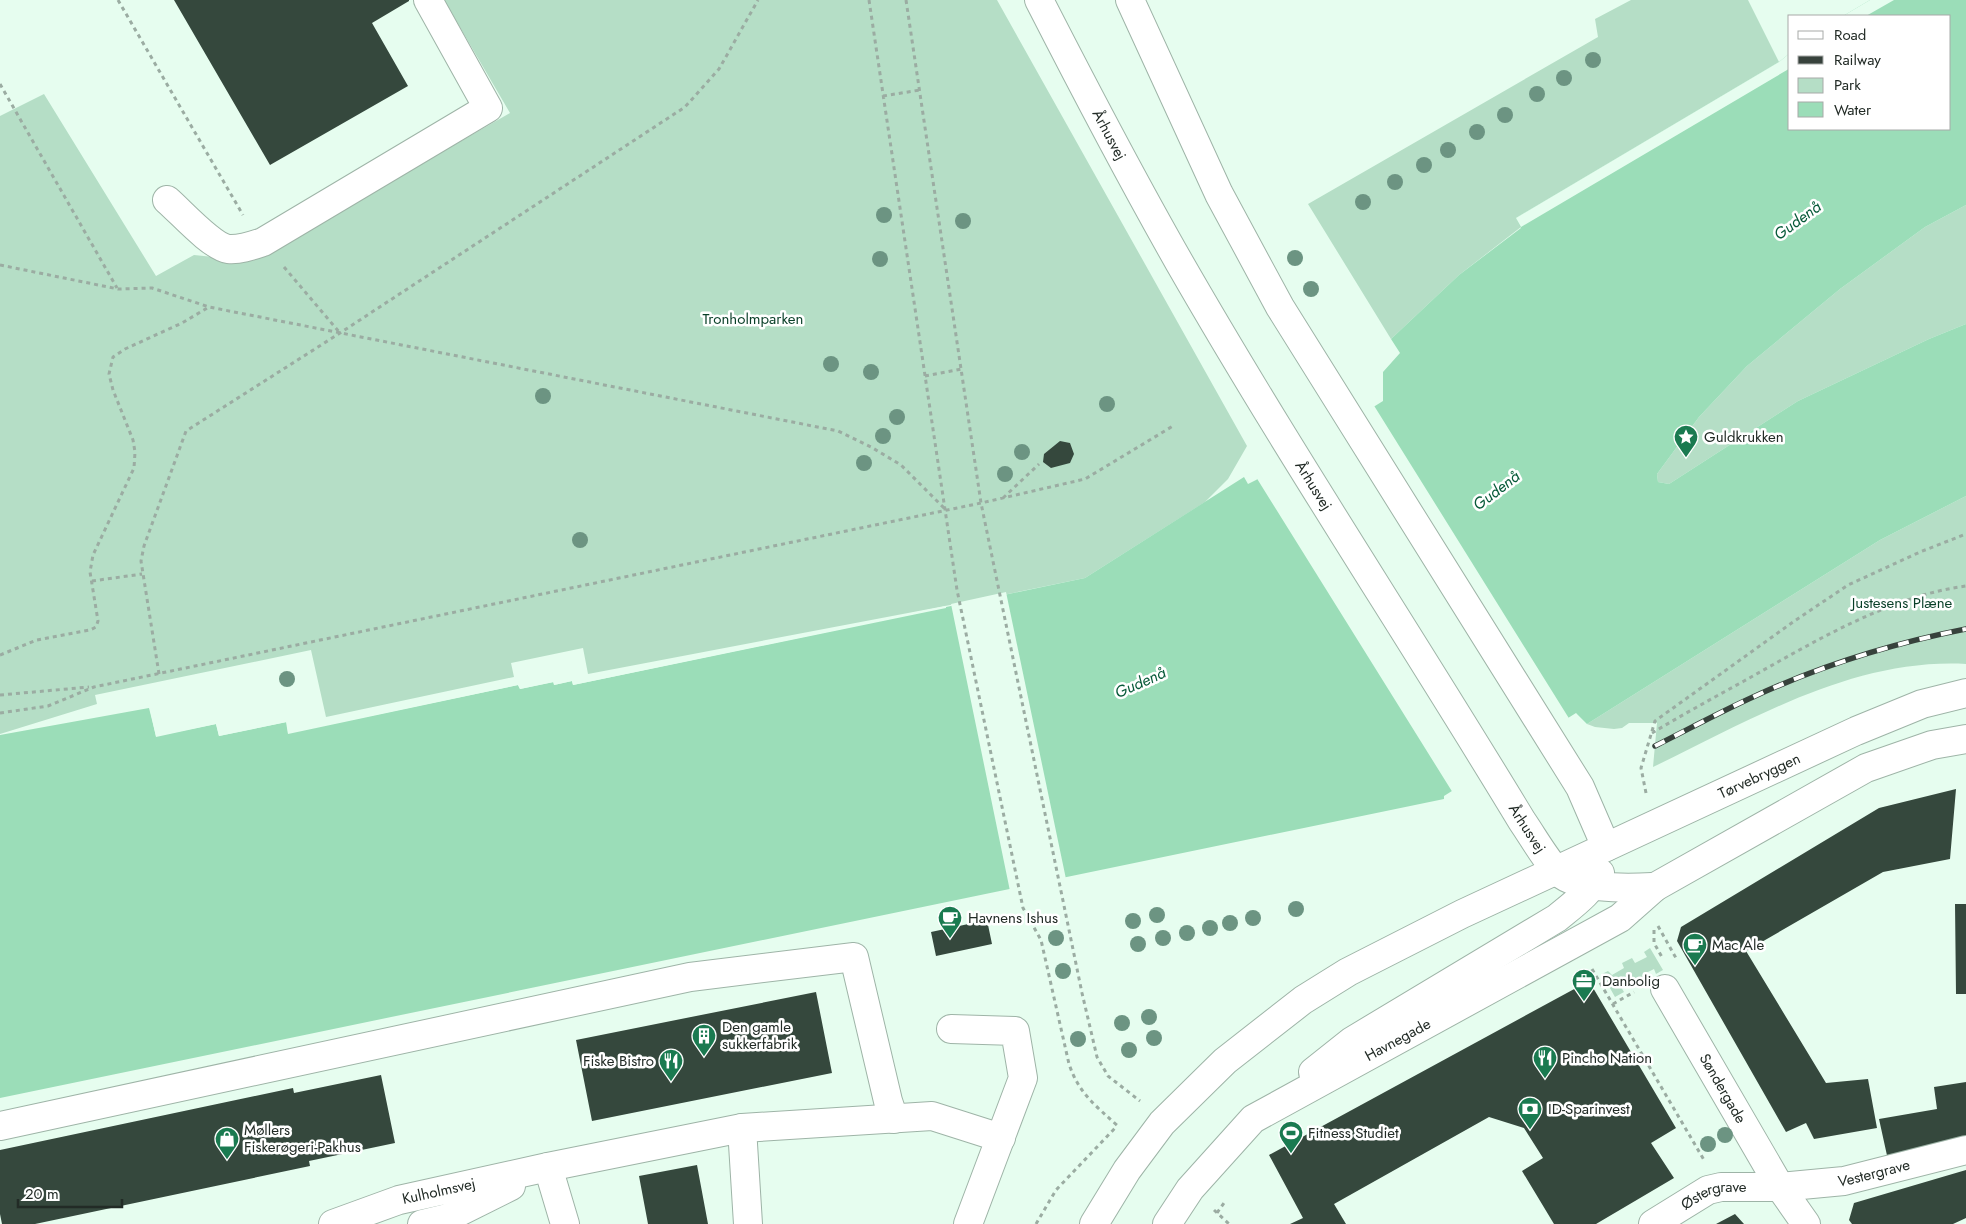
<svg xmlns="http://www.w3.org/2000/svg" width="1966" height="1224" font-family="Jost,sans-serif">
<rect width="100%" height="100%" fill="#e6fdef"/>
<path fill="#b5dec6" d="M444,0H997L1247,446L1228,479L1205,502L1085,578L1008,594L588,674L583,648L511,663L514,677L326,717L311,650L95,695L97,704L0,734V116L44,94L156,276L194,255L252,261L510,113Z
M1631,0H1748L1779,62L1516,218L1521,227L1459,275L1391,339L1308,204L1598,37L1595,19Z
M1966,205V324L1929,339L1798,401L1669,484L1658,482L1657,474L1699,417L1747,366L1840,289L1925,227Z
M1966,496V664C1853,658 1751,720 1653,767L1657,723H1629L1622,728L1614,729L1595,727L1587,724L1880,540Z
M1650,948L1663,970L1656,974L1654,969L1642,975L1644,981L1636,985L1633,980L1621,987L1624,992L1615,997L1602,974L1608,971L1612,975L1624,968L1622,963L1632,958L1635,963L1647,957L1644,952Z"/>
<path fill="#9bddb8" d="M1870,0H1966V205L1925,227L1840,289L1747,366L1699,417L1657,474L1658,482L1669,484L1798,401L1929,339L1966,324V496L1880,540L1587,724L1576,713L1444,796V799L0,1098V735L149,708L156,736L216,724L219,736L287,722L288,733L518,685L520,689L554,682V685L572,681L573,685L1085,578L1244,477L1248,484L1256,480L1383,401V372L1400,353L1391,339L1459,275L1521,228L1516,218L1779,62L1790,53V129H1950V16H1843Z"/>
<path fill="#e6fdef" d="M1870,0H1894L1866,16H1843Z
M1790,53V68L1787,70L1521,227L1516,218L1779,62Z
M1373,404L1570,720L1453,793L1256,477Z
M1006,592L1066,879L1010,891L951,604Z
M946,606V608L573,685L572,681L554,685L553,682L520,689L518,685L288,734L286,722L219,736L216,724L156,737L149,705L152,707L158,734L216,721L219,723L221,733L287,719L289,721L290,731L518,683L521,686L553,680L556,682L572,679L575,682Z"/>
<path fill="#35483d" d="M174,0H409V1L372,23L408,86L270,165Z
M1060,441L1070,443L1074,454L1070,463L1051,468L1043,462L1044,454Z
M1956,789L1950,859L1883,872L1746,951L1826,1083L1868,1079L1877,1128L1814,1139L1806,1123L1786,1132L1677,941L1681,927L1879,808Z
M1955,904H1966V994H1956Z
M987,920L992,944L936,956L931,932Z
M1589,981L1676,1128L1651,1143L1674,1178L1596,1224H1554L1522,1171L1543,1158L1524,1128L1489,1117L1334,1204L1346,1224H1290L1303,1218L1269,1155Z
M816,992L832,1073L592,1121L576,1040Z
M381,1075L395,1143L309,1161L310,1166L35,1224H2L0,1214V1150L293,1088L294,1093Z
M1966,1082V1140L1888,1160L1879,1119L1937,1109L1934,1087Z
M697,1165L708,1224H648L639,1176Z
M1966,1170V1218L1953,1224H1852L1849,1220L1854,1203Z
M1735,1214L1744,1224H1716Z"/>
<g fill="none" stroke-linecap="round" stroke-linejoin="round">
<defs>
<g id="minor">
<path d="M167,200C181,212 211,246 228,249C240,250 251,246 263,242L488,108L428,0"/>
<path id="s1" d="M1665,989L1780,1187L1806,1224"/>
<path d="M951,1029L1015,1031L1023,1078L968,1224"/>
<path d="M0,1126L690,977L854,957L888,1101L894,1119"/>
<path d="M742,1128L748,1224"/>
<path d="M548,1167L565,1224"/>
<path id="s2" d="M333,1224L399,1200L548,1167L742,1128L932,1116L1001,1138"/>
<path d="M422,1224L447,1218L511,1186"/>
<path id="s3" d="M1653,1224L1708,1190L1721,1187H1780L1844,1181L1966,1150"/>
</g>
<g id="major">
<path id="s4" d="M1039,0C1084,88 1130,176 1179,262C1288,452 1409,634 1522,821C1533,837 1543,855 1555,869C1574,891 1629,888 1655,887"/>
<path d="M1130,0L1219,194L1280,307L1580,787L1606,847"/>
<path d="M1313,1072L1352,1041L1557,918C1574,904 1591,892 1600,873"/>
<path id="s5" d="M1094,1224L1127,1170L1162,1123L1225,1061L1303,1000L1348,972L1462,914L1856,731L1922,704L1966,693"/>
<path id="s6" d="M1167,1224L1190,1189L1253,1119L1620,918L1655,887L1866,768L1932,745L1966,739"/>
</g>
</defs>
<use href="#minor" stroke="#9eb4a7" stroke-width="30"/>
<use href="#major" stroke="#9eb4a7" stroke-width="30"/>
<path stroke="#9baca2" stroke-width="3" stroke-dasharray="4 4" stroke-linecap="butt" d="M118,0L243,215
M869,0L957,590L1023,908L1041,940L1069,1064C1079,1094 1096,1106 1119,1127
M906,0L981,503L1082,993L1097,1057L1108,1076L1140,1101
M0,84L117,288
M883,96L920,90
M0,265L118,289L152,288L209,307L838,431L871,447L901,465L945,509
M284,267L340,333
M925,376L962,369
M1003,498L1039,464
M92,581L142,574
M0,655L37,640L90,630L96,627L98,621L90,572L93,555L134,468L135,452L133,440L113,390L109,374L113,357L125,349L182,323L209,307
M159,674L141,561L144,546L186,431L340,333L685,107L719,69L758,0
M0,695L89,687
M0,713L48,706L94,687L981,503L1085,479L1173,426
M1652,733C1682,715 1713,698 1744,681C1812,643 1889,596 1966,586
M1646,793L1641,768L1655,721L1793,622L1848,585L1920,552L1966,534
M1658,926L1676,958
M1654,930V943L1663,959
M1592,969L1704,1160
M1613,1004L1634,992
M1214,1210L1229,1224
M1217,1213L1224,1203
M1036,1224L1056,1190L1117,1126"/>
<use href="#minor" stroke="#fff" stroke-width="28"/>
<use href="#major" stroke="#fff" stroke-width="28"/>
<defs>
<path id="rail" d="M1655,746C1687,730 1720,712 1753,697C1820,666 1894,643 1966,629"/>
</defs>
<use href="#rail" stroke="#37423c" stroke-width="5.5"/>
<use href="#rail" stroke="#fff" stroke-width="4" stroke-dasharray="11" stroke-linecap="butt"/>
</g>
<g fill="#6c9482">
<circle cx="1593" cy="60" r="8"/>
<circle cx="1564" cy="78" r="8"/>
<circle cx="1537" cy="94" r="8"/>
<circle cx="1505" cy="115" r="8"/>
<circle cx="1477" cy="132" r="8"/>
<circle cx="1448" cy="150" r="8"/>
<circle cx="1424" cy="165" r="8"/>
<circle cx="1395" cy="182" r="8"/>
<circle cx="1363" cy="202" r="8"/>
<circle cx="884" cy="215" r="8"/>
<circle cx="963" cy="221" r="8"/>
<circle cx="1295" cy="258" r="8"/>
<circle cx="880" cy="259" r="8"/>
<circle cx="1311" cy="289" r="8"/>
<circle cx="831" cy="364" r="8"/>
<circle cx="871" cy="372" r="8"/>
<circle cx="543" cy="396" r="8"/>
<circle cx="1107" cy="404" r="8"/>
<circle cx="897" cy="417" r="8"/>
<circle cx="883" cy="436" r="8"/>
<circle cx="1022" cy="452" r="8"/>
<circle cx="864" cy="463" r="8"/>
<circle cx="1005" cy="474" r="8"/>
<circle cx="580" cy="540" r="8"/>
<circle cx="287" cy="679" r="8"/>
<circle cx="1296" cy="909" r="8"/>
<circle cx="1157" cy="915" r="8"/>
<circle cx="1253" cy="918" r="8"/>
<circle cx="1133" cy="921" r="8"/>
<circle cx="1230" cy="923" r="8"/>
<circle cx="1210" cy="928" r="8"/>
<circle cx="1187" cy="933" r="8"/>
<circle cx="1056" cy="938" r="8"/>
<circle cx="1163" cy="938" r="8"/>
<circle cx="1138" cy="944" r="8"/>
<circle cx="1063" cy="971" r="8"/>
<circle cx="1149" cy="1017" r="8"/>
<circle cx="1122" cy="1023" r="8"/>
<circle cx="1154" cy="1038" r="8"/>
<circle cx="1078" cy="1039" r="8"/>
<circle cx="1129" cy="1050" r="8"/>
<circle cx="1725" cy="1135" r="8"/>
<circle cx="1708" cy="1144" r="8"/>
</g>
<defs>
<symbol id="sight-pin" viewBox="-11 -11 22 30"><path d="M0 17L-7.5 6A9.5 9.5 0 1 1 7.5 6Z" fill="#1a7a50" stroke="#fff"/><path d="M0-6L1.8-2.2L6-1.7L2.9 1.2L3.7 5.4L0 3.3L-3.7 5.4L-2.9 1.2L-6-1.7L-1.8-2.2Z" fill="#fff"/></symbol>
<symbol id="cafe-pin" viewBox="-11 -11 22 30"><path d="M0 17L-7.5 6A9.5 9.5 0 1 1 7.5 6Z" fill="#1a7a50" stroke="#fff"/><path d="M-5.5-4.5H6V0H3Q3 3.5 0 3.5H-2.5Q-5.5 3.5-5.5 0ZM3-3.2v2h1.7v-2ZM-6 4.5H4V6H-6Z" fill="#fff"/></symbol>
<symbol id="office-pin" viewBox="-11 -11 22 30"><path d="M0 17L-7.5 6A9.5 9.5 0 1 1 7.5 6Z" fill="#1a7a50" stroke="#fff"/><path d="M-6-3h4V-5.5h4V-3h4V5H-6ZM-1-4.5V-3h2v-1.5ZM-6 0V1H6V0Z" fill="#fff"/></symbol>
<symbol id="building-pin" viewBox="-11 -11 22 30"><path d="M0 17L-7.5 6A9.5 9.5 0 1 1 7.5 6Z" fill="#1a7a50" stroke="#fff"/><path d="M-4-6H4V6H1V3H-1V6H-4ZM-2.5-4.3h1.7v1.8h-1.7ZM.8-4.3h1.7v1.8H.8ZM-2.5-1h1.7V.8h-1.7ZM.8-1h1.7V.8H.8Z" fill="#fff"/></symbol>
<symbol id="restaurant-pin" viewBox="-11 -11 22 30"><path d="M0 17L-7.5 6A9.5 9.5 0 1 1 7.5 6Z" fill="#1a7a50" stroke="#fff"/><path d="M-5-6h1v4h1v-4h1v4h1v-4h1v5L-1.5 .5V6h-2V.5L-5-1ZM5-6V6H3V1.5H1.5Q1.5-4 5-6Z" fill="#fff"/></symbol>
<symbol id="bank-pin" viewBox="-11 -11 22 30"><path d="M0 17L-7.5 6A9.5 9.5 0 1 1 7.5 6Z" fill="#1a7a50" stroke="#fff"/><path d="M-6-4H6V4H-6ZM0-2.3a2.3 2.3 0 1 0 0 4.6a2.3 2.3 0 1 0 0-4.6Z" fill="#fff"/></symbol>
<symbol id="stadium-pin" viewBox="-11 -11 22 30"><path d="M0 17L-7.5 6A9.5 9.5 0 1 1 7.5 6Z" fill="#1a7a50" stroke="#fff"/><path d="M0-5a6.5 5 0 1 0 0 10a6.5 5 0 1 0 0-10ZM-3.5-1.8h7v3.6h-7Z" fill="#fff"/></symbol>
<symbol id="shop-pin" viewBox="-11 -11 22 30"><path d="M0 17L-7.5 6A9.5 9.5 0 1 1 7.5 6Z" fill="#1a7a50" stroke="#fff"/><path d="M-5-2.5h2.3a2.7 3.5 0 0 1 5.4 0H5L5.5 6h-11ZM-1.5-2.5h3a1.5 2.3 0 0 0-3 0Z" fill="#fff"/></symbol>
</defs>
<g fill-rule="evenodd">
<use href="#sight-pin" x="1672" y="423" width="28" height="38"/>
<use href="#cafe-pin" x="936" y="904" width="28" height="38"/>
<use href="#cafe-pin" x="1681" y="931" width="28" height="38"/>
<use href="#office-pin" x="1570" y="967" width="28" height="38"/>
<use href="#building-pin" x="690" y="1022" width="28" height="38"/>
<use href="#restaurant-pin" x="1531" y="1044" width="28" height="38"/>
<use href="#restaurant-pin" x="657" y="1047" width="28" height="38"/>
<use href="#bank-pin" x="1516" y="1095" width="28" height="38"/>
<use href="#stadium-pin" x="1277" y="1119" width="28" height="38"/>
<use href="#shop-pin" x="213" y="1125" width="28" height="38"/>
</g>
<g text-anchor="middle" stroke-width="5" stroke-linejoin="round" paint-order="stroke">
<g font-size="15" fill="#222b26" stroke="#fff">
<text dy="5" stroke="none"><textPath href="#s4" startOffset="152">Århusvej</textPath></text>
<text dy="5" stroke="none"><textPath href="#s4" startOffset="558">Århusvej</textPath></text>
<text dy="5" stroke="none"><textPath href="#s5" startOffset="818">Tørvebryggen</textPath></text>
<text dy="5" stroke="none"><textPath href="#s4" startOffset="962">Århusvej</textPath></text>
<text dy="5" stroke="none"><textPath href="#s6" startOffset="301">Havnegade</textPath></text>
<text dy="5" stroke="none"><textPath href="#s1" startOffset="115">Søndergade</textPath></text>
<text dy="5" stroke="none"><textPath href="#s3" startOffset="232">Vestergrave</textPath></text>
<text dy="5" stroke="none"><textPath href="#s2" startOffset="111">Kulholmsvej</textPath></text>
<text dy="5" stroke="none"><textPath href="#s3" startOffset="69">Østergrave</textPath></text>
</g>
<g font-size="15" fill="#093f28" stroke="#fff">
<text x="753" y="324">Tronholmparken</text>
<text x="1902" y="608">Justesens Plæne</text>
</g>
<g font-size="15" fill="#222b26" stroke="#fff" text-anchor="start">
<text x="1704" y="442">Guldkrukken</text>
<text x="968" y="923">Havnens Ishus</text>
<text x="1712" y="950">Mac Ale</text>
<text x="1602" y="986">Danbolig</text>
<text x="722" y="1032">Den gamle<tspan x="722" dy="17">sukkerfabrik</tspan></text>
<text x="1562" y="1063">Pincho Nation</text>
<text x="654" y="1066" text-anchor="end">Fiske Bistro</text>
<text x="1548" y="1114">ID-Sparinvest</text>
<text x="244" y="1135">Møllers<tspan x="244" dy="17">Fiskerøgeri-Pakhus</tspan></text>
<text x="1308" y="1138">Fitness Studiet</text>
</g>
<g font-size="16" font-style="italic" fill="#075a39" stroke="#fff">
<text transform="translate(1797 220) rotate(-36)" y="6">Gudenå</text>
<text transform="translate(1496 490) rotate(-37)" y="6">Gudenå</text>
<text transform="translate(1140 682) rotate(-24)" y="6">Gudenå</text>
</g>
</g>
<rect x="1788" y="15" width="162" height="115" fill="#ffffff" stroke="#a7aaa8"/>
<rect x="1798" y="31" width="25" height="8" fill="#ffffff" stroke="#a7aaa8"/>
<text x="1834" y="40" font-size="15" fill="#222b26">Road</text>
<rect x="1798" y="56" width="25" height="8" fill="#37423c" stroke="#a7aaa8"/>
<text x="1834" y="65" font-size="15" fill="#222b26">Railway</text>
<rect x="1798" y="78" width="25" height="15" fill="#b5dec6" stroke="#a7aaa8"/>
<text x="1834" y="90" font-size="15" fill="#222b26">Park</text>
<rect x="1798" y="102" width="25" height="15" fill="#9bddb8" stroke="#a7aaa8"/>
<text x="1834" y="115" font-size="15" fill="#222b26">Water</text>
<path d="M18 1199v8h104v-8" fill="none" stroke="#222b26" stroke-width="2.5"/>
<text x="25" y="1199" font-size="15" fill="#222b26" stroke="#ffffff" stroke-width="4" paint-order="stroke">20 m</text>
</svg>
